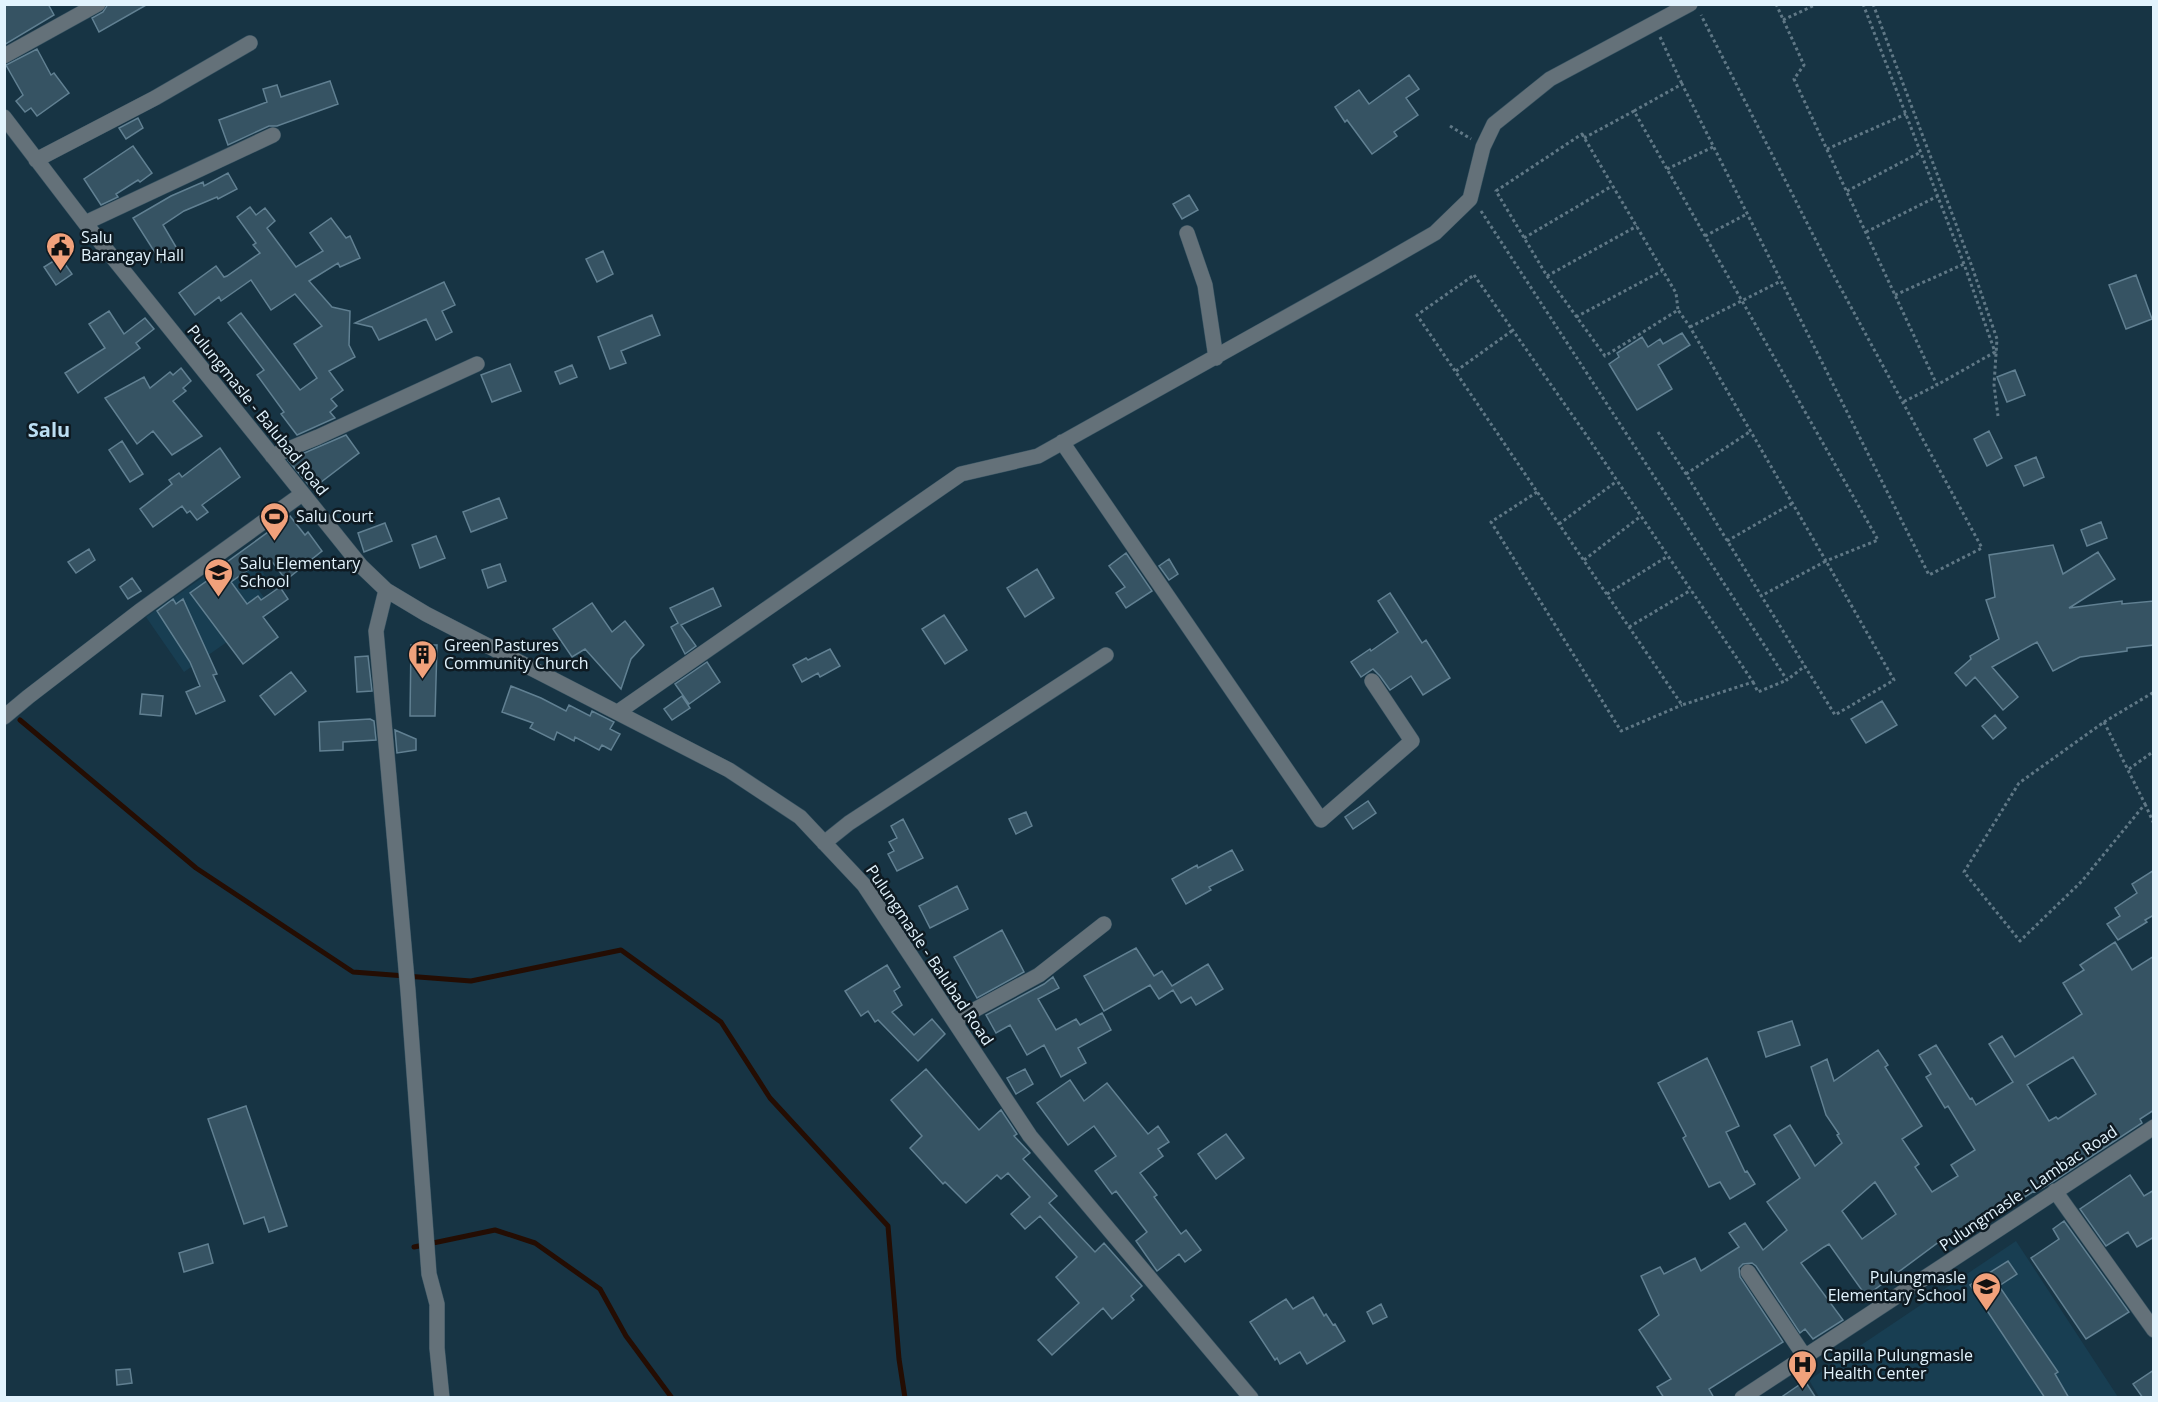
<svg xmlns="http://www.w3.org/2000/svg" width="2158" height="1402" font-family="'Open Sans',sans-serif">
<rect width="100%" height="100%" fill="#173444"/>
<path fill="#183e52" d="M246,547L266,577L255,585L273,610L184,672L146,617Z
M2016,1241L2118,1397H1819L1809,1380Z"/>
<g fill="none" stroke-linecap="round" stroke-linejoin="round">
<path stroke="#240d03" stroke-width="5" d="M20,720L196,868L353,972L471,981L621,950L721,1022L770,1098L888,1226L899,1359L905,1398
M414,1247L495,1230L535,1243L600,1289L626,1336L672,1398"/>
</g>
<path fill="#365363" stroke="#618092" stroke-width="1.5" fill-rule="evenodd" d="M4,4H48L54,15L4,45Z
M108,4H148L99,32L92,18L103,12Z
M37,49L51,75L54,73L69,93L37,116L31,108L25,112L16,101L23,95L6,65Z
M1409,75L1419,89L1406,98L1418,115L1394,132L1397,136L1372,154L1347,120L1345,122L1335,107L1359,90L1369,104Z
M330,81L338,104L277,126H269L228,145L219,120L267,102L263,89L277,85L281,97Z
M138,118L143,128L126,139L119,128Z
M133,146L152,173L140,182L138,180L116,194L118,197L101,205L84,179Z
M228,173L237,189L218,199L217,197L184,211L163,225L179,252L161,262L133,218L171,196L203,182L204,186Z
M1189,195L1198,210L1182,219L1173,204Z
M250,207L256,215L265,208L275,221L267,228L296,267L323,251L310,233L331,218L346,238L350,236L360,258L340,267L338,263L309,281L332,307L350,311L349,345L355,357L329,371L343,390L331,399L337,406L330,412L335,418L297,435L281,414L284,412L257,375L264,370L228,323L241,313L300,390L317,378L294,344L322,326L295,294L271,310L251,280L221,301L219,297L195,315L179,293L216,266L224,277L227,276L260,253L253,245L256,243L237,217Z
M603,251L613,274L597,282L586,259Z
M60,257L72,274L56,285L44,267Z
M2136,275L2152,319L2126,329L2109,285Z
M444,282L455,305L442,311L452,332L436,340L426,319L379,340L372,327L355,323Z
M109,311L124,334L145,318L154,329L136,343L140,348L78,393L65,373L105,348L89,324Z
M652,315L660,335L621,351L626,363L610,369L598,337Z
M1682,333L1690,345L1658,365L1672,389L1637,410L1609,364L1619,357L1617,353L1642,337L1648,347L1660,339L1663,344Z
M510,364L521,391L492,402L481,375Z
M572,365L577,377L560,384L555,372Z
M181,368L191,381L183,388L186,391L173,401L202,436L172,455L153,431L137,444L105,398L144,377L150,388L170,372L173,375Z
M2015,370L2025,395L2007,402L1997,377Z
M1989,431L2002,458L1987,466L1974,439Z
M346,435L359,453L312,489L288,460Z
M122,441L143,474L130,482L109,450Z
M220,448L240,477L202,505L208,512L197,520L190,511L187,513L182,506L153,527L140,509L172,484L169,480L179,473L182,477Z
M2036,457L2044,477L2024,486L2015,466Z
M499,498L507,518L471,532L463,512Z
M290,516L305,535L308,532L322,551L286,580L270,559L261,566L258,563L231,582L247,604L258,596L261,600L280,587L288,599L263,617L278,637L243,664L190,593L229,565L227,562Z
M2101,522L2107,538L2087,546L2081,530Z
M385,523L392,541L364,552L358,533Z
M436,536L445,558L420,568L412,545Z
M2053,545L2063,574L2098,552L2115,579L2069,608L2122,601V604L2154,601V645L2127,648V651L2080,657L2053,671L2037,642L1992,667L2018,697L2003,710L1975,677L1966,686L1955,673L1971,659L1970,656L1999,639L1986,600L1995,597L1989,555Z
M89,549L95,560L76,573L68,562Z
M1126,553L1152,591L1126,608L1116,593L1125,587L1109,566Z
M1169,559L1178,574L1169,580L1159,566Z
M500,564L506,581L488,588L482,570Z
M1037,569L1054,598L1025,617L1007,588Z
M132,578L141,591L128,599L120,587Z
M713,588L721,606L681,625L696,646L685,654L671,627L678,623L670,608Z
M1390,593L1422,643L1426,640L1450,678L1423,695L1411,676L1390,690L1380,676L1373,669L1361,677L1351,662L1370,649L1371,651L1398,632L1378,601Z
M173,599L176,604L183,599L217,674L213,675L225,701L196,714L186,692L200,686L190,662L157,611Z
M592,603L612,632L625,621L644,645L631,659L621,689L585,649L572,657L553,629Z
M944,615L967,650L945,664L922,629Z
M411,645H437L435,716H410Z
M830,649L840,666L820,677L818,673L802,682L793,665L806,658L808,660Z
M368,656L372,691L357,692L355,657Z
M707,662L720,682L689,704L675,684Z
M291,672L306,691L275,715L260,696Z
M511,686L541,698L566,711L569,705L590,716L592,711L614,722L610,729L620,734L611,750L602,745L599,750L575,737L574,741L557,732L554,740L530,728L533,723L502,712Z
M142,694L163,696L161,716L140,714Z
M682,696L690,708L672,720L664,709Z
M1882,701L1897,725L1866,743L1851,719Z
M1995,715L2006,728L1993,739L1982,726Z
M370,719L374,721L376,740L343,742V750L320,751L319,722Z
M395,730L416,739V750L397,753Z
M1368,801L1376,813L1353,829L1345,817Z
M1026,812L1032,826L1016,834L1009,819Z
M903,819L923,858L897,871L888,854L894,851L889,842L897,838L891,826Z
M1232,850L1243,870L1209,887L1211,890L1186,904L1172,879L1197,865L1198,868Z
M2154,870V915L2145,920L2147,922L2118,940L2107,924L2120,916L2115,908L2137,893L2132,884Z
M957,886L968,909L930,928L919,906Z
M1002,930L1024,972L977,998L954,957Z
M2115,942L2132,970L2154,956V1110L2140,1119L2142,1123L2054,1181L2035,1192L2034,1191L2006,1209L1966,1238L1961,1230L1944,1241L1943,1239L1866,1296L1829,1244L1824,1247L1801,1263L1843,1320L1813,1339L1805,1329L1800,1333L1756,1266L1752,1263L1743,1264L1739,1268L1740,1277L1783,1342L1709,1389L1714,1398H1664L1657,1387L1671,1379L1639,1330L1659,1315L1641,1276L1660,1267L1664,1274L1695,1258L1701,1271L1739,1247L1729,1233L1745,1223L1763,1250L1787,1230L1767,1202L1800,1178L1774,1135L1790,1125L1815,1166L1842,1143L1837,1135L1839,1134L1826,1115L1811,1067L1827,1059L1834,1081L1878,1050L1888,1065L1885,1067L1922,1126L1902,1139L1919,1164L1915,1167L1932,1192L1958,1176L1951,1165L1975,1150L1948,1106L1945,1108L1926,1077L1931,1074L1919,1055L1936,1045L1970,1099L1972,1098L1976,1105L2013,1082L1989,1044L2002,1036L2015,1057L2082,1014L2063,983L2084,970L2080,965ZM2073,1057L2096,1094L2058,1119L2056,1117L2049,1121L2027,1085ZM1875,1182L1896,1214L1862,1239L1842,1211Z
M1136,948L1154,976L1162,971L1172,986L1208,964L1223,989L1196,1005L1191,997L1181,1003L1173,990L1159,999L1150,985L1104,1011L1084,976Z
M887,965L900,987L894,991L902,1005L892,1012L914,1035L932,1019L945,1034L918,1061L878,1020L875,1022L868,1011L861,1016L845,991Z
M1053,977L1059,988L1038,999L1056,1030L1076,1019L1080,1025L1102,1013L1111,1030L1078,1048L1086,1063L1061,1077L1044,1045L1027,1055L1010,1025L996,1033L986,1015L1044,984Z
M1792,1021L1800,1045L1766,1057L1758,1032Z
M1707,1058L1739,1126L1726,1132L1745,1172L1747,1171L1755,1184L1730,1199L1720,1182L1709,1187L1683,1138L1686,1136L1658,1083Z
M926,1069L979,1130L1001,1110L1017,1134L1014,1136L1030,1153L1023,1159L1057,1196L1049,1203L1095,1252L1104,1243L1142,1286L1131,1296L1134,1300L1112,1319L1103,1308L1052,1355L1038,1340L1079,1303L1056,1277L1077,1257L1040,1216L1025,1229L1011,1214L1030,1197L1008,1173L1001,1179L997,1175L966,1203L945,1182L943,1184L910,1148L922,1136L891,1100Z
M1025,1069L1033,1084L1016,1094L1007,1078Z
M1070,1080L1084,1101L1107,1083L1148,1134L1158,1126L1169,1142L1158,1149L1163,1156L1140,1173L1157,1195L1154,1197L1181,1234L1186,1230L1201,1250L1185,1262L1179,1254L1157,1271L1136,1241L1147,1232L1116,1191L1112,1194L1095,1171L1116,1156L1094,1126L1068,1145L1037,1103Z
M246,1106L287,1226L269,1232L264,1217L244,1224L208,1119Z
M1226,1134L1244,1158L1216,1179L1198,1154Z
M2130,1175L2144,1196L2154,1190V1237L2137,1247L2128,1232L2106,1246L2080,1209Z
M2064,1221L2129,1312L2086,1339L2031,1258L2059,1239L2053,1229Z
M208,1244L213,1263L184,1272L179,1253Z
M2008,1261L2017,1274L1999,1286L2058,1372L2055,1374L2069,1398H2045L1970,1285Z
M1313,1297L1324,1316L1326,1314L1333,1325L1335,1324L1345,1341L1307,1364L1300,1352L1280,1364L1277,1358L1275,1360L1250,1322L1286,1299L1293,1309Z
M1381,1304L1387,1317L1373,1324L1367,1312Z
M130,1369L132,1383L117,1385L116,1370Z
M2154,1370V1398H2143L2133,1384Z
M1805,1381L1816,1398H1780Z"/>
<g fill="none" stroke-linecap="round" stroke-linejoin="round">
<defs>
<path id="minor" d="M4,56L98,4
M4,117L85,223L361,566L386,590L426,614L729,770L800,817L864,885L1030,1136L1251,1398
M36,160L155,98L250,43
M85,223L273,135
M1187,233L1205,285L1216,358
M1062,442L1321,820L1412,741L1372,681
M272,456L318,437L477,364
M386,590L376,631L408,991L429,1274L437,1304V1348L442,1398
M618,712L961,474L1038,456L1376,267L1435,233L1470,199L1483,147L1494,124L1550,79L1690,4
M4,717L28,697L141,610L302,494
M824,843L849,823L1106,655
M954,1021L1039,975L1104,924
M2055,1191L2154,1330
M1748,1272L1805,1357
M1742,1398L2154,1127"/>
</defs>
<use href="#minor" stroke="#375362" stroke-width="16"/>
<path stroke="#607886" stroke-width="3" stroke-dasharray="3 3" stroke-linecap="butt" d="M1776,4L1804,65L1794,79L1937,385L1903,402
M1863,4L1964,264L1995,352L1937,385
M1873,4L1971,264L1997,339L1994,385L1998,416
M1783,20L1817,4
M1660,37L1682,84
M1634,111L1682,84L1929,575L1982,548L1833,274L1701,15
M1450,126L1471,139
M1582,134L1676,293L1678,310L1605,356L1547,276L1496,191Z
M1584,138L1634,111L1878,540L1826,561L1690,327L1678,310
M1827,149L1906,114
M1667,169L1713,147
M1847,191L1921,152
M1481,211L1787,680L1805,666
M1866,232L1938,196
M1705,236L1747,214
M1524,238L1612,186
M1474,275L1587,436L1753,682L1682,705L1417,315Z
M1547,276L1637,226
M1895,295L1964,264
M1576,317L1662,271
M1690,327L1781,281
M1456,371L1513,330
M1658,432L1686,474L1835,715L1894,680L1826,561L1761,596
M1686,474L1751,431
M1537,492L1491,522L1621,731L1682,705
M1559,524L1617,481
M1727,541L1793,503
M1584,560L1641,516
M1607,594L1668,556
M1629,627L1691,590
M1753,682L1758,692L1787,680
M2104,722L2145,804L2082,881L2020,941L1964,872L2019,783Z
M2104,722L2154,692
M2129,769L2154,751
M2145,804L2154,824"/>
<use href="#minor" stroke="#647179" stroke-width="15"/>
</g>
<defs>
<symbol id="civic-pin" viewBox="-11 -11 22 30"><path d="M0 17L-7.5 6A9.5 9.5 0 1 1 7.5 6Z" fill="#f1a17b" stroke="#0e1a22"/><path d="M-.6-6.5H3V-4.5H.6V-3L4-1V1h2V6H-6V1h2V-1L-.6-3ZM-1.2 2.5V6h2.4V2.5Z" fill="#111"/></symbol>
<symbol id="stadium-pin" viewBox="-11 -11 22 30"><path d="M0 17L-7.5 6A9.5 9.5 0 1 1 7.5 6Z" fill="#f1a17b" stroke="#0e1a22"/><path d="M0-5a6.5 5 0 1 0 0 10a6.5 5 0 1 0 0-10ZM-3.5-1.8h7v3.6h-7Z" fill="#111"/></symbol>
<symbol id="school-pin" viewBox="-11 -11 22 30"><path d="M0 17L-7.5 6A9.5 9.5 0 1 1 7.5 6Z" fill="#f1a17b" stroke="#0e1a22"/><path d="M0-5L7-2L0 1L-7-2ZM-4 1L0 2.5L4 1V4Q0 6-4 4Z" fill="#111"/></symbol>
<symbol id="building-pin" viewBox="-11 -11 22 30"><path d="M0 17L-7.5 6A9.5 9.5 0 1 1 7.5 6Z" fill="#f1a17b" stroke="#0e1a22"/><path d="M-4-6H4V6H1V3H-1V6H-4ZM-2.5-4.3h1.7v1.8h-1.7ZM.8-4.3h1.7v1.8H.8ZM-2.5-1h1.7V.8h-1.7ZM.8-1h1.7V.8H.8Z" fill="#111"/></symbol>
<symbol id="hospital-pin" viewBox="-11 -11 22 30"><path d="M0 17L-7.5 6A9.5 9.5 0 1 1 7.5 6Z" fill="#f1a17b" stroke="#0e1a22"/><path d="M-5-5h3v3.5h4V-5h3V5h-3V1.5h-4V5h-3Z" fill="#111"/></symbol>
</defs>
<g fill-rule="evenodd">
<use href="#civic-pin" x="44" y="230" width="33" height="45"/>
<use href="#stadium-pin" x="258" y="500" width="33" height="45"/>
<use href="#school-pin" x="202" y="556" width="33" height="45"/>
<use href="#building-pin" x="406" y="638" width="33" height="45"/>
<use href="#school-pin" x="1970" y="1270" width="33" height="45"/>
<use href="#hospital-pin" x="1786" y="1348" width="33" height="45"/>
</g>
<g text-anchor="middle" stroke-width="5" stroke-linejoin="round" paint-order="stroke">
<g font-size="16" fill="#e2f3fd" stroke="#0e1a22" text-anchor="start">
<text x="81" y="243">Salu<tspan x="81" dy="18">Barangay Hall</tspan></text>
<text x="296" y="522">Salu Court</text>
<text x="240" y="569">Salu Elementary<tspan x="240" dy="18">School</tspan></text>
<text x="444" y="651">Green Pastures<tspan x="444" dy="18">Community Church</tspan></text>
<text x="1966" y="1283" text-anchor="end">Pulungmasle<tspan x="1966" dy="18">Elementary School</tspan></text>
<text x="1823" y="1361">Capilla Pulungmasle<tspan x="1823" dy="18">Health Center</tspan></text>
</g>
<g font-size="16" fill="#e2f3fd" stroke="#0e1a22">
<text transform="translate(258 410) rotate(51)" y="6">Pulungmasle - Balubad Road</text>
<text transform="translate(930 955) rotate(56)" y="6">Pulungmasle - Balubad Road</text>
<text transform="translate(2028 1188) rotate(-34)" y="6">Pulungmasle - Lambac Road</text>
</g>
<g font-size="20" font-weight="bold" fill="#bcdef2" stroke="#0e1a22">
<text x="49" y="437">Salu</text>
</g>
</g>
<rect width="2158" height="1402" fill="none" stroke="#e2f3fd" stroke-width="12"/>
</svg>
